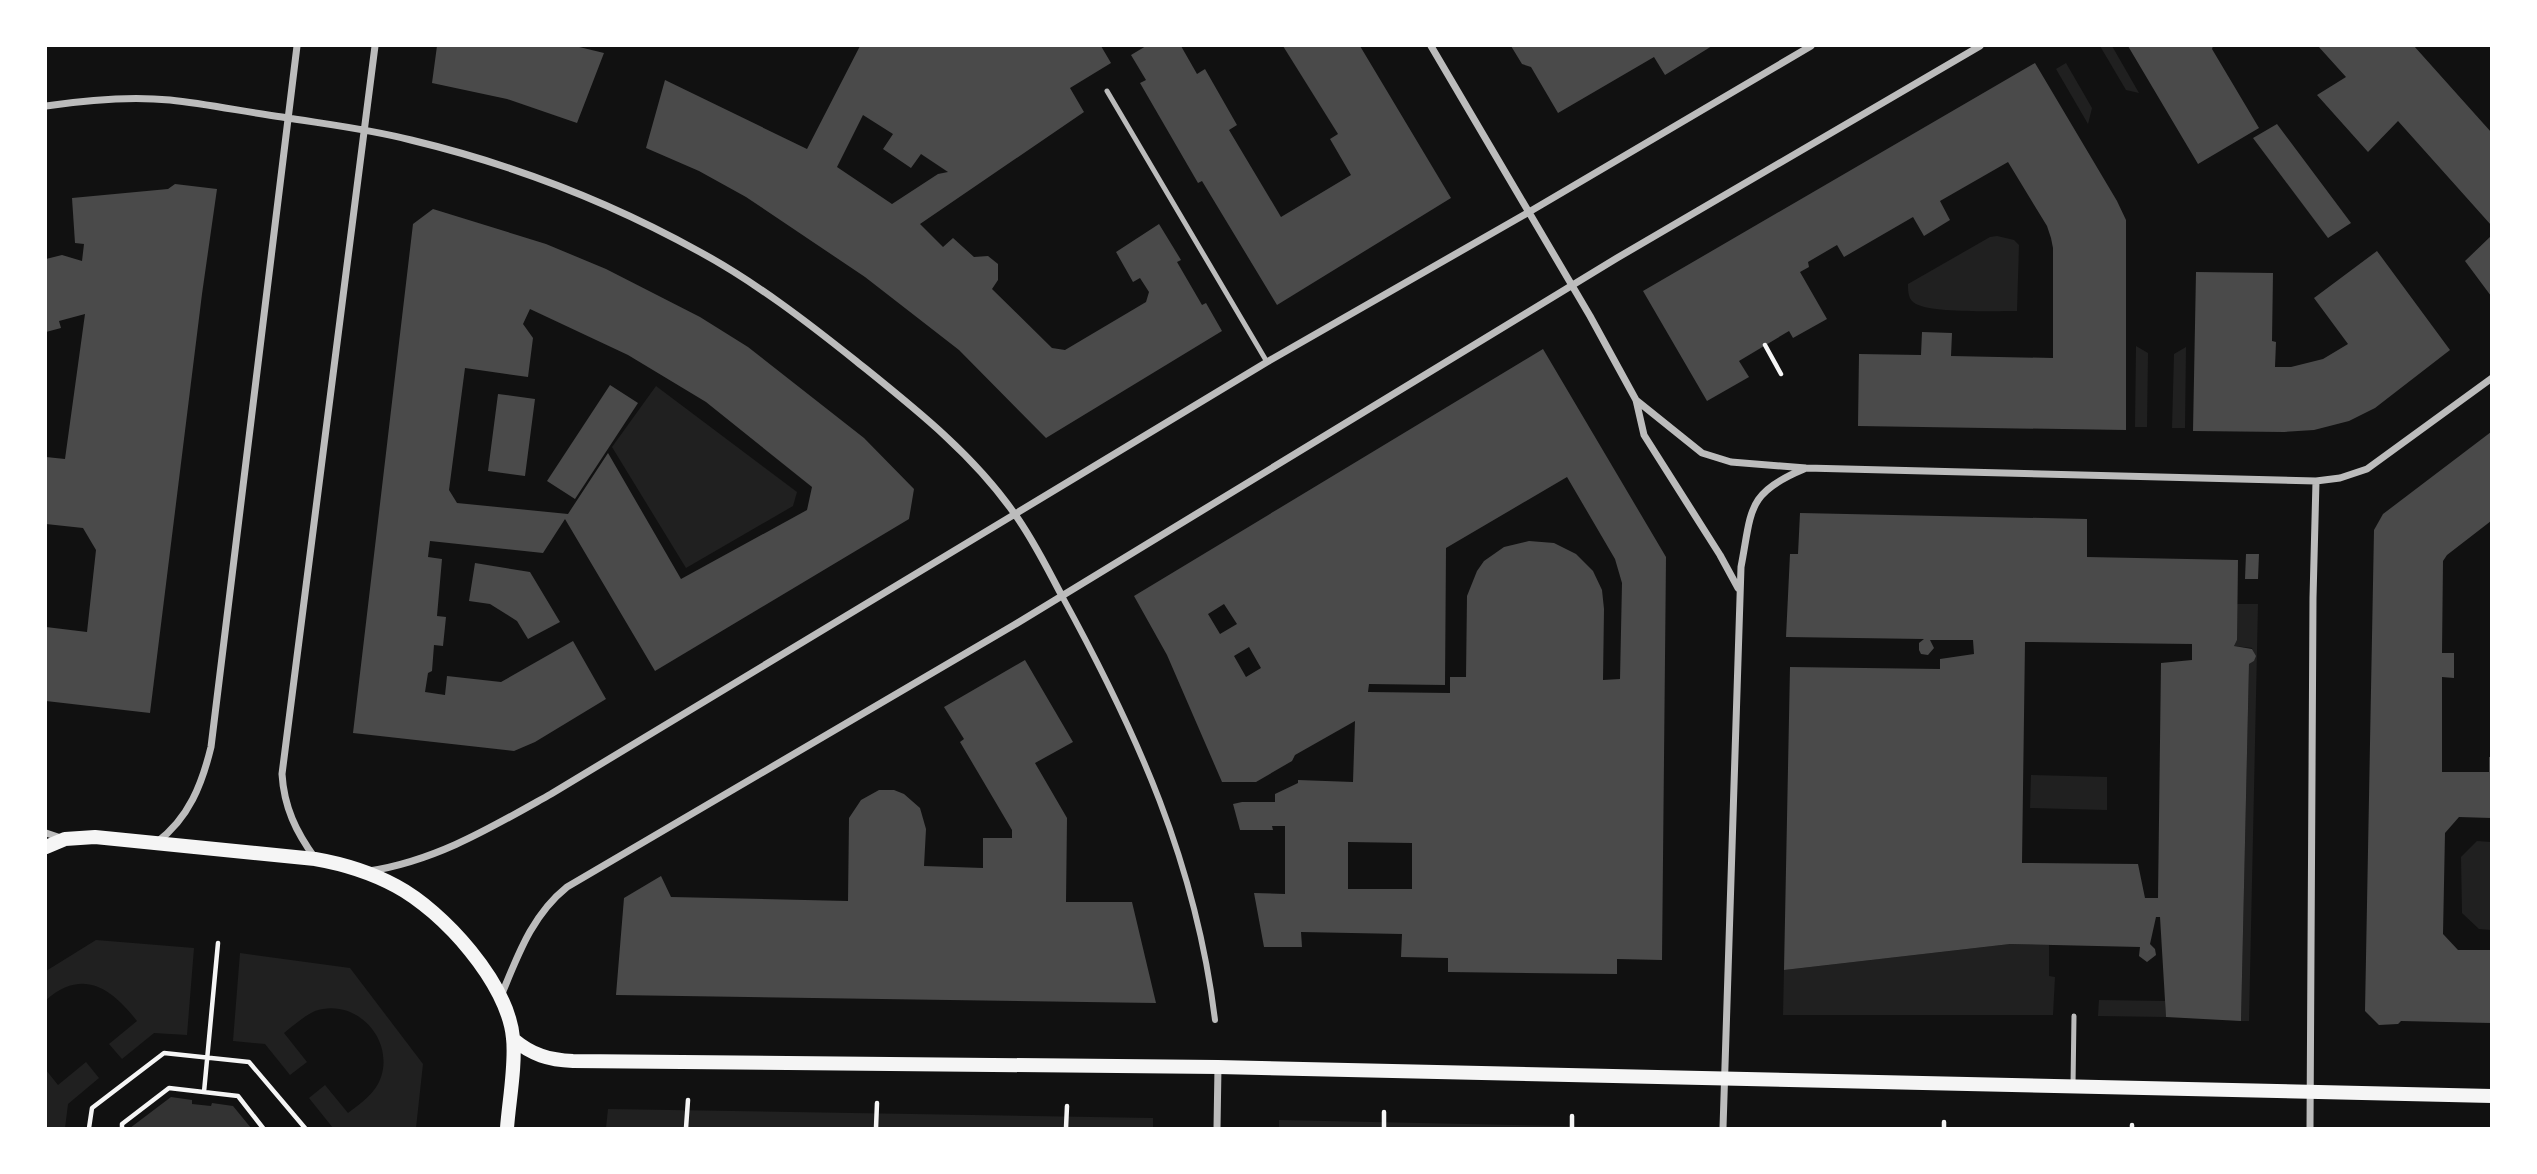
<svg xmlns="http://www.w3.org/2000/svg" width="2537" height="1174" font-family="Poppins,sans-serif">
<rect width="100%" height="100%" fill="#111"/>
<path fill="#202020" d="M2100,46H2112L2139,93L2126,90Z
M2066,63L2092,108L2088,124L2056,69Z
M1997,236L2014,240L2019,245L2017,311C1995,311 1932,313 1916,304C1908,300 1908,292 1908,284L1990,237Z
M2136,346L2148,353L2147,427H2135Z
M2186,347L2185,428H2172L2174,354Z
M656,386L797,492L793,506L686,568L612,447Z
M2237,604H2258L2249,1021H2241L2249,664L2254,661L2255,656L2252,648L2234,646L2237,640Z
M2031,775L2107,777V810L2030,808Z
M2477,841L2491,842V930L2479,929L2462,913L2461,857Z
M96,940L194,948L187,1035L154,1033L122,1059L109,1044L137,1021C111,988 83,968 46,1000V971Z
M2010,944L2049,945V976L2055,977L2053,1015H1783L1784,970Z
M240,953L350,968L423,1064L416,1128H333L309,1098L325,1085L348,1113C361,1103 376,1093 381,1077C394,1038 355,997 315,1011C304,1016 294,1025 284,1033L307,1062L290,1075L265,1044L233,1041Z
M2099,1000L2165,1001L2166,1017L2098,1016Z
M86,1062L99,1078L68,1104L65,1128H46V1070L58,1085Z
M608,1109L1153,1118V1128H606Z
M1279,1120L1657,1128H1279Z"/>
<path fill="#333" d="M171,1097L192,1100V1104L211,1106L212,1103L233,1106L251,1128H130Z"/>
<path fill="#4a4a4a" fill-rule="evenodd" d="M437,46H575L604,53L577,123L507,99L432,83Z
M860,46H1101L1111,63L1070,88L1084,112L920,224L943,247L953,238L974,257L988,256L998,264V280L992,289L1052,348L1065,350L1146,302L1149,292L1140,278L1133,282L1116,252L1159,224L1181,260L1177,262L1202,305L1206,303L1222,331L1046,438L959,350L865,277L746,197L699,171L646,148L665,80L807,149ZM863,115L893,134L883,149L911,168L921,154L948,172L938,174L892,204L837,167Z
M1146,46H1181L1197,74L1205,69L1237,125L1229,130L1281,217L1351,175L1330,139L1338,134L1283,46H1360L1451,198L1277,305L1202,181L1198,183L1140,83L1146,80L1131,55Z
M1511,46H1712L1665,75L1654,57L1558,113L1531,67L1522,64Z
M2128,46H2213L2212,49L2259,128L2198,164Z
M2318,46H2414L2491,132V225L2398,121L2368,152L2317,95L2346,77Z
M2035,63L2117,201L2126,220V430L1858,426L1859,354L1921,355L1922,332L1952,333L1951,356L2053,358V248L2051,238L2047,226L2008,162L1940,201L1950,220L1924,236L1913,217L1844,257L1837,245L1808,262L1809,267L1800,272L1827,319L1793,338L1789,331L1739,361L1749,377L1707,401L1643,291Z
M2277,124L2351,223L2328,238L2253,138Z
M175,184L217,189L202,294L150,713L46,701V627L87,632L96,550L83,528L46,524V457L65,459L85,314L59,321L61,328L46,332V259L62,255L82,261L84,244L75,243L72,198L168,189Z
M433,209L546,244L606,269L700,317L748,347L864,438L914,489L909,519L655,671L565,519L543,553L430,541L428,557L442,559L437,616L446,617L443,646L434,645L432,671L428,673L425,692L445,695L447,676L501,682L573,641L606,699L535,742L514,751L353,733L413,224ZM530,309L628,355L706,402L812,487L807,510L681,579L608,453L568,514L457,503L449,490L465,368L528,377L533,338L523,324Z
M2491,236V296L2465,261Z
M2377,251L2450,350L2375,408L2349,421L2314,430L2284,432L2193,431L2196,272L2273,273L2272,341L2276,342L2275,367H2291L2323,359L2348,344L2314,298Z
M1543,349L1666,557L1662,960L1617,959V974L1448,972V958L1401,957L1402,934L1301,932L1302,947H1264L1254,893L1285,894V826H1272L1273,830H1240L1233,804L1242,802H1275V794L1298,783V780L1353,782L1355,721L1295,755L1292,761L1256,782H1222L1167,655L1134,596ZM1567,477L1615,559L1622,583L1620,679L1603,680L1604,609L1602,590L1593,571L1576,554L1554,543L1529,541L1504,547L1484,561L1477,571L1467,596L1466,677H1450V693L1368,692L1369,684L1445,685L1446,548ZM1224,604L1237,624L1220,634L1208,614ZM1249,647L1261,668L1246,677L1234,656ZM1348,842L1412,843V889H1348Z
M610,385L638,403L575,499L547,481Z
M498,394L535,399L525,476L488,471Z
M2491,432V521L2447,555L2443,561L2442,653H2454V678L2442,677V772H2489V757H2491V818L2459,817L2445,833L2443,934L2458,950H2491V1023L2401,1021L2398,1024L2379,1025L2365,1011L2374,530L2383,514Z
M1800,513L2087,519V557L2238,560L2237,640L2234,646L2252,649L2256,656L2254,661L2249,664L2241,1021L2166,1017L2160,917H2156L2150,944L2155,949L2156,955L2147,962L2139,956L2140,947L2010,944L1784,970L1790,667L1940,669V659L1974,654L1973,640H1930L1934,648L1928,655L1921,654L1919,650V643L1924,639L1786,637L1790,554H1798ZM2025,642L2192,644V660L2161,663L2158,898H2145L2138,864L2022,863Z
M2246,554H2259L2258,579H2245Z
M475,563L530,572L560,622L528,639L517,621L490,604L469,601Z
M1025,660L1073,742L1035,763L1067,818L1066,902H1132L1156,1003L616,995L624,898L661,876L671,897L848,901L849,818L861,800L879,790H894L904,794L920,808L926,829L924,866L983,868V838H1012V830L960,742L964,739L944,707Z"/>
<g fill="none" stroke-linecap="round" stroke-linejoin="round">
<path stroke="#f5f5f5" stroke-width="4.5" d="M1765,345L1781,374
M204,1092L218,943
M89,1128L92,1108L164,1053L249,1062L305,1128
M122,1128V1124L169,1088L238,1096L263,1128
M686,1128L688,1100
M876,1128L877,1103
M1066,1128L1067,1106
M1384,1128V1112
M1572,1128V1116
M1944,1128V1122
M2132,1128V1125"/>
<path stroke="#bcbcbc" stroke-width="5" d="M1107,91L1267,362
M2073,1086L2074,1016"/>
<path stroke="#bcbcbc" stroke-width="6" d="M1062,596C1137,733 1196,863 1215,1020"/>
<path stroke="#bcbcbc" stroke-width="7" d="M1431,46L1590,316L1636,400L1644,435L1720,555L1738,588
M46,106C86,100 129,96 170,100C208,104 245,112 282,117C325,124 369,129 411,140C511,164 610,202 700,252C755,282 806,321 856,361C913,407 972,453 1014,513C1033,539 1047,568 1062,596
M1636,400L1702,453L1731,462L1806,468L2316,481L2340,478L2367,469L2492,378
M46,833L61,838
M157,842C189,818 202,784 211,747L297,46
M315,858C296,832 284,807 282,774L375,46
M369,871C436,861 492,827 551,794L1267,362L1529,212L1811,46
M501,996C518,955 532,915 567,887L1014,625L1617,258L1980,46
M1217,1128L1218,1067
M1723,1128L1741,567C1752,510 1746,493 1804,469
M2310,1128L2313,598L2316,481"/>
<path stroke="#f5f5f5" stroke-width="14" d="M46,847L65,839L95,837L315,859C344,864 370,872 396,886C443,911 508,983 513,1038C516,1064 509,1101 507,1128
M513,1039C532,1055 549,1060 573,1061L1218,1067L2492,1096"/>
</g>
<rect width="2537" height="1174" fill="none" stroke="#ffffff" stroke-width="94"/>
</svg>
